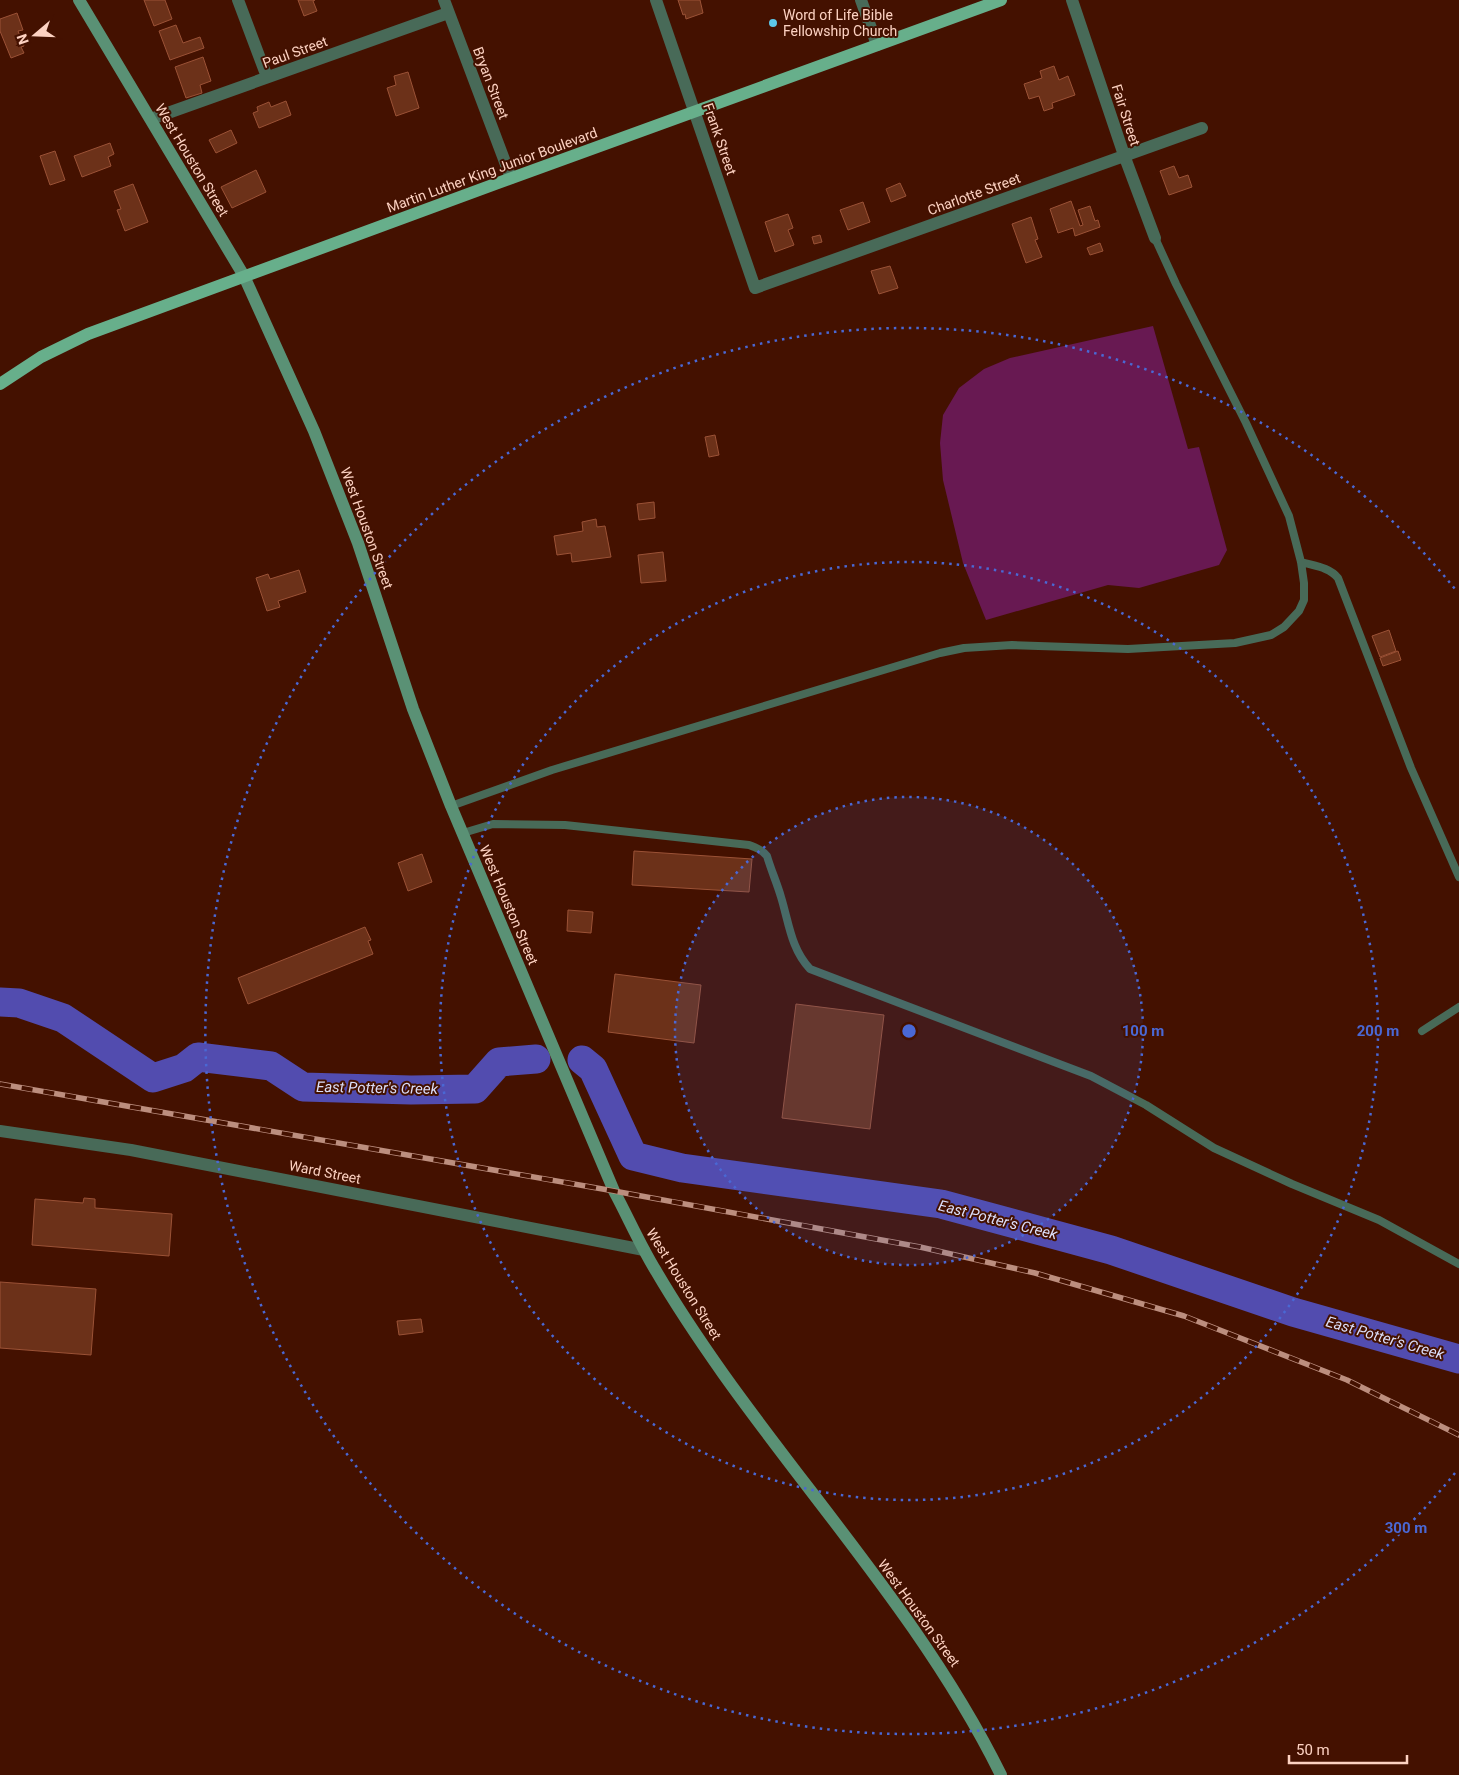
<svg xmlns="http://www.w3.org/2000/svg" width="1459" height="1775" font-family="Roboto,sans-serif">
<rect width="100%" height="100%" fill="#410"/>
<path fill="#681952" d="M1153,326L1188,449L1199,447L1227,550L1219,565L1139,588L1108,585L986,620L963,563L943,480L940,443L943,415L959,388L984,369L1010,358Z"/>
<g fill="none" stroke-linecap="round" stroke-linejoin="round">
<path stroke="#524caf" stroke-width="29" d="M0,1002L19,1003L63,1018L153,1078L184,1068L198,1057L271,1066L303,1087L411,1090L475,1089L499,1062L536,1059
M582,1060L593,1069L633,1156L682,1168L941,1204L1111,1250L1293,1312L1459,1359"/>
</g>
<path fill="#6c3119" stroke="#9b5236" d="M144,0H165L172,19L154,26Z
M298,0H315L313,1L317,11L304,16Z
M678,0H700L703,13L686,19L685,14L683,15Z
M17,13L23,30L18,31L24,46L21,47L24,53L11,58L0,31V19Z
M176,25L183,43L200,37L204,48L170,60L159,31Z
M203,57L211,81L200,85L202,93L186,98L175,67Z
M1054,66L1059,80L1068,76L1075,95L1052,103L1053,108L1044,111L1039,96L1029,99L1024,84L1042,78L1040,71Z
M408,72L419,108L396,116L387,88L396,85L394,76Z
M286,101L291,115L259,128L253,113L258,111L257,107L269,102L271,107Z
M231,130L237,143L216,153L209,140Z
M110,143L114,154L108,157L111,166L82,177L74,156Z
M55,151L65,180L50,185L40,156Z
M1174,166L1179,178L1188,175L1192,187L1169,195L1160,171Z
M256,170L266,192L232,208L221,187Z
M900,183L906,196L891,202L886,189Z
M133,184L148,222L125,231L117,210L121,209L114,191Z
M1071,201L1080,226L1083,225L1078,210L1090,206L1095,221L1098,220L1100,227L1075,236L1073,228L1058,233L1050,209Z
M863,202L870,222L848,230L840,210Z
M788,214L793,228L788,230L794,245L775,252L765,222Z
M1031,217L1038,239L1035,240L1042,257L1026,263L1012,224Z
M820,235L822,242L814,244L812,237Z
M1100,243L1103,251L1090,255L1087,248Z
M890,266L898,288L879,294L871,271Z
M715,435L719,455L709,457L705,437Z
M654,502L655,518L639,520L637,504Z
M596,519L597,527L605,526L611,557L572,562L571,553L557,555L554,536L583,531L582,522Z
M663,552L666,581L641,583L638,555Z
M299,570L306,592L278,601L280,607L267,611L256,578L268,574L270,579Z
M1389,630L1396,651L1380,657L1372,636Z
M1398,651L1401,660L1383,666L1380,658Z
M634,851L752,859L749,892L632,885Z
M422,854L432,882L408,891L398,863Z
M568,910L593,912L591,933L567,931Z
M365,927L371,940L368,941L373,954L248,1004L238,978Z
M615,974L701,985L694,1043L608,1032Z
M796,1004L884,1015L870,1129L782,1118Z
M84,1198L95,1199V1208L172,1214L169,1256L32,1245L35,1199L83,1203Z
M0,1282L96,1289L91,1355L0,1348Z
M421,1319L423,1332L399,1335L397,1321Z"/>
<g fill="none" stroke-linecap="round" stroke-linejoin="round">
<path stroke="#486a58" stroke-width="8" d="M1301,562C1314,566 1329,567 1338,578L1411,768L1459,877
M451,806L552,770L940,653L964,648L1012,645L1128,649L1235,643L1271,635L1284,627L1299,611L1304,600V583L1301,562L1289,516L1246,423L1176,284L1155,238
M463,833L493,824L565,825L749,845C757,848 762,850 767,856C771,870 777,883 781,897C789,923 791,949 810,969L1091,1076L1146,1105L1214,1148L1292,1184L1379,1220L1459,1264
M1422,1031L1459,1007"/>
<path stroke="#486a58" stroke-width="12" d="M238,0L267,77
M444,0L511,178
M656,0L755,288L1202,128
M861,0L877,45
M1072,0L1124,155L1155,238
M151,119L448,13
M0,1131L131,1150L644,1250"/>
<path stroke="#5a9175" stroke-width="12" d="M79,0L244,276L314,431L358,543L413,709L451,806L614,1191C628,1217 640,1245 656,1271C677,1307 700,1341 724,1375C818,1507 929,1629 1001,1775"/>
<path stroke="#67af8b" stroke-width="12" d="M0,384L41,357L88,334C392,221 696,111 1001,0"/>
<defs>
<path id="rail" d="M0,1084L614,1191L920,1247L1035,1273L1184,1316L1347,1380L1459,1435"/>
</defs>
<use href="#rail" stroke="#bc8e7e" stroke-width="5.5"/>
<use href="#rail" stroke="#410" stroke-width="4" stroke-dasharray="11" stroke-linecap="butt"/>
</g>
<circle cx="909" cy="1031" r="234" fill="#4a68d4" fill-opacity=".12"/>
<g fill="none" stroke="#4a68d4" stroke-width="2.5" stroke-dasharray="2.5 5">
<circle cx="909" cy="1031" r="234"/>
<circle cx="909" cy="1031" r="469"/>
<path d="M1455 1473A703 703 0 1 1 1455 589"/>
</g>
<circle fill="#5dc7e8" stroke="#410" stroke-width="2" cx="773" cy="23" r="5"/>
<g text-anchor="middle" stroke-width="4" stroke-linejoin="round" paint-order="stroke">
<g font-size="14" fill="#fdd2c2" stroke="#410" text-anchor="start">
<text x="783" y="20">Word of Life Bible<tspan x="783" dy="16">Fellowship Church</tspan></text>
</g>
<g font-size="14" fill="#fdd2c2" stroke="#410">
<text transform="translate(295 52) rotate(-20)" y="5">Paul Street</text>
<text transform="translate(491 83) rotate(69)" y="5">Bryan Street</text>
<text transform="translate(1126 115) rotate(72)" y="5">Fair Street</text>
<text transform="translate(720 139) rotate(71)" y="5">Frank Street</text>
<text transform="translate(192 160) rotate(59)" y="5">West Houston Street</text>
<text transform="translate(492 170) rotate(-20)" y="5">Martin Luther King Junior Boulevard</text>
<text transform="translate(974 194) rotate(-20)" y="5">Charlotte Street</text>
<text transform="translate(367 528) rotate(70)" y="5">West Houston Street</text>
<text transform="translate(509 905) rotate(67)" y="5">West Houston Street</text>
<text transform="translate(325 1172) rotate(11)" y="5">Ward Street</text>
<text transform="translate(684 1284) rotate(58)" y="5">West Houston Street</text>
<text transform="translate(919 1613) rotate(54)" y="5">West Houston Street</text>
</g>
<g font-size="15" font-style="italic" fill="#dbdef9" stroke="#410">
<text transform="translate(377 1088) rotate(1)" y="5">East Potter's Creek</text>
<text transform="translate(998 1220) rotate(14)" y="5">East Potter's Creek</text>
<text transform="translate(1385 1338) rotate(16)" y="5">East Potter's Creek</text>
</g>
</g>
<circle cx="909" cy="1031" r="8" fill="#4a68d4" stroke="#410" stroke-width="2.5"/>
<g font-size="15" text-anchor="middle" font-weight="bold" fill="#4a68d4" stroke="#410" stroke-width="4" stroke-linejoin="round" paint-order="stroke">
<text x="1143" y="1036">100 m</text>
<text x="1378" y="1036">200 m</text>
<text x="1406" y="1533">300 m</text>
</g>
<g transform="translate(35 35) rotate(251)" stroke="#441100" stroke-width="4" paint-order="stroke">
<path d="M0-4L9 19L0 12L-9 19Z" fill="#fdd2c2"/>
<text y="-8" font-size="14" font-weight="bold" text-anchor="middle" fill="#fdd2c2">N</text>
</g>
<path d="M1289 1755v8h118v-8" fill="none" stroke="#fdd2c2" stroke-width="2.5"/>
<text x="1296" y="1755" font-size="15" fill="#fdd2c2" stroke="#441100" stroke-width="4" paint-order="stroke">50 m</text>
</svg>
